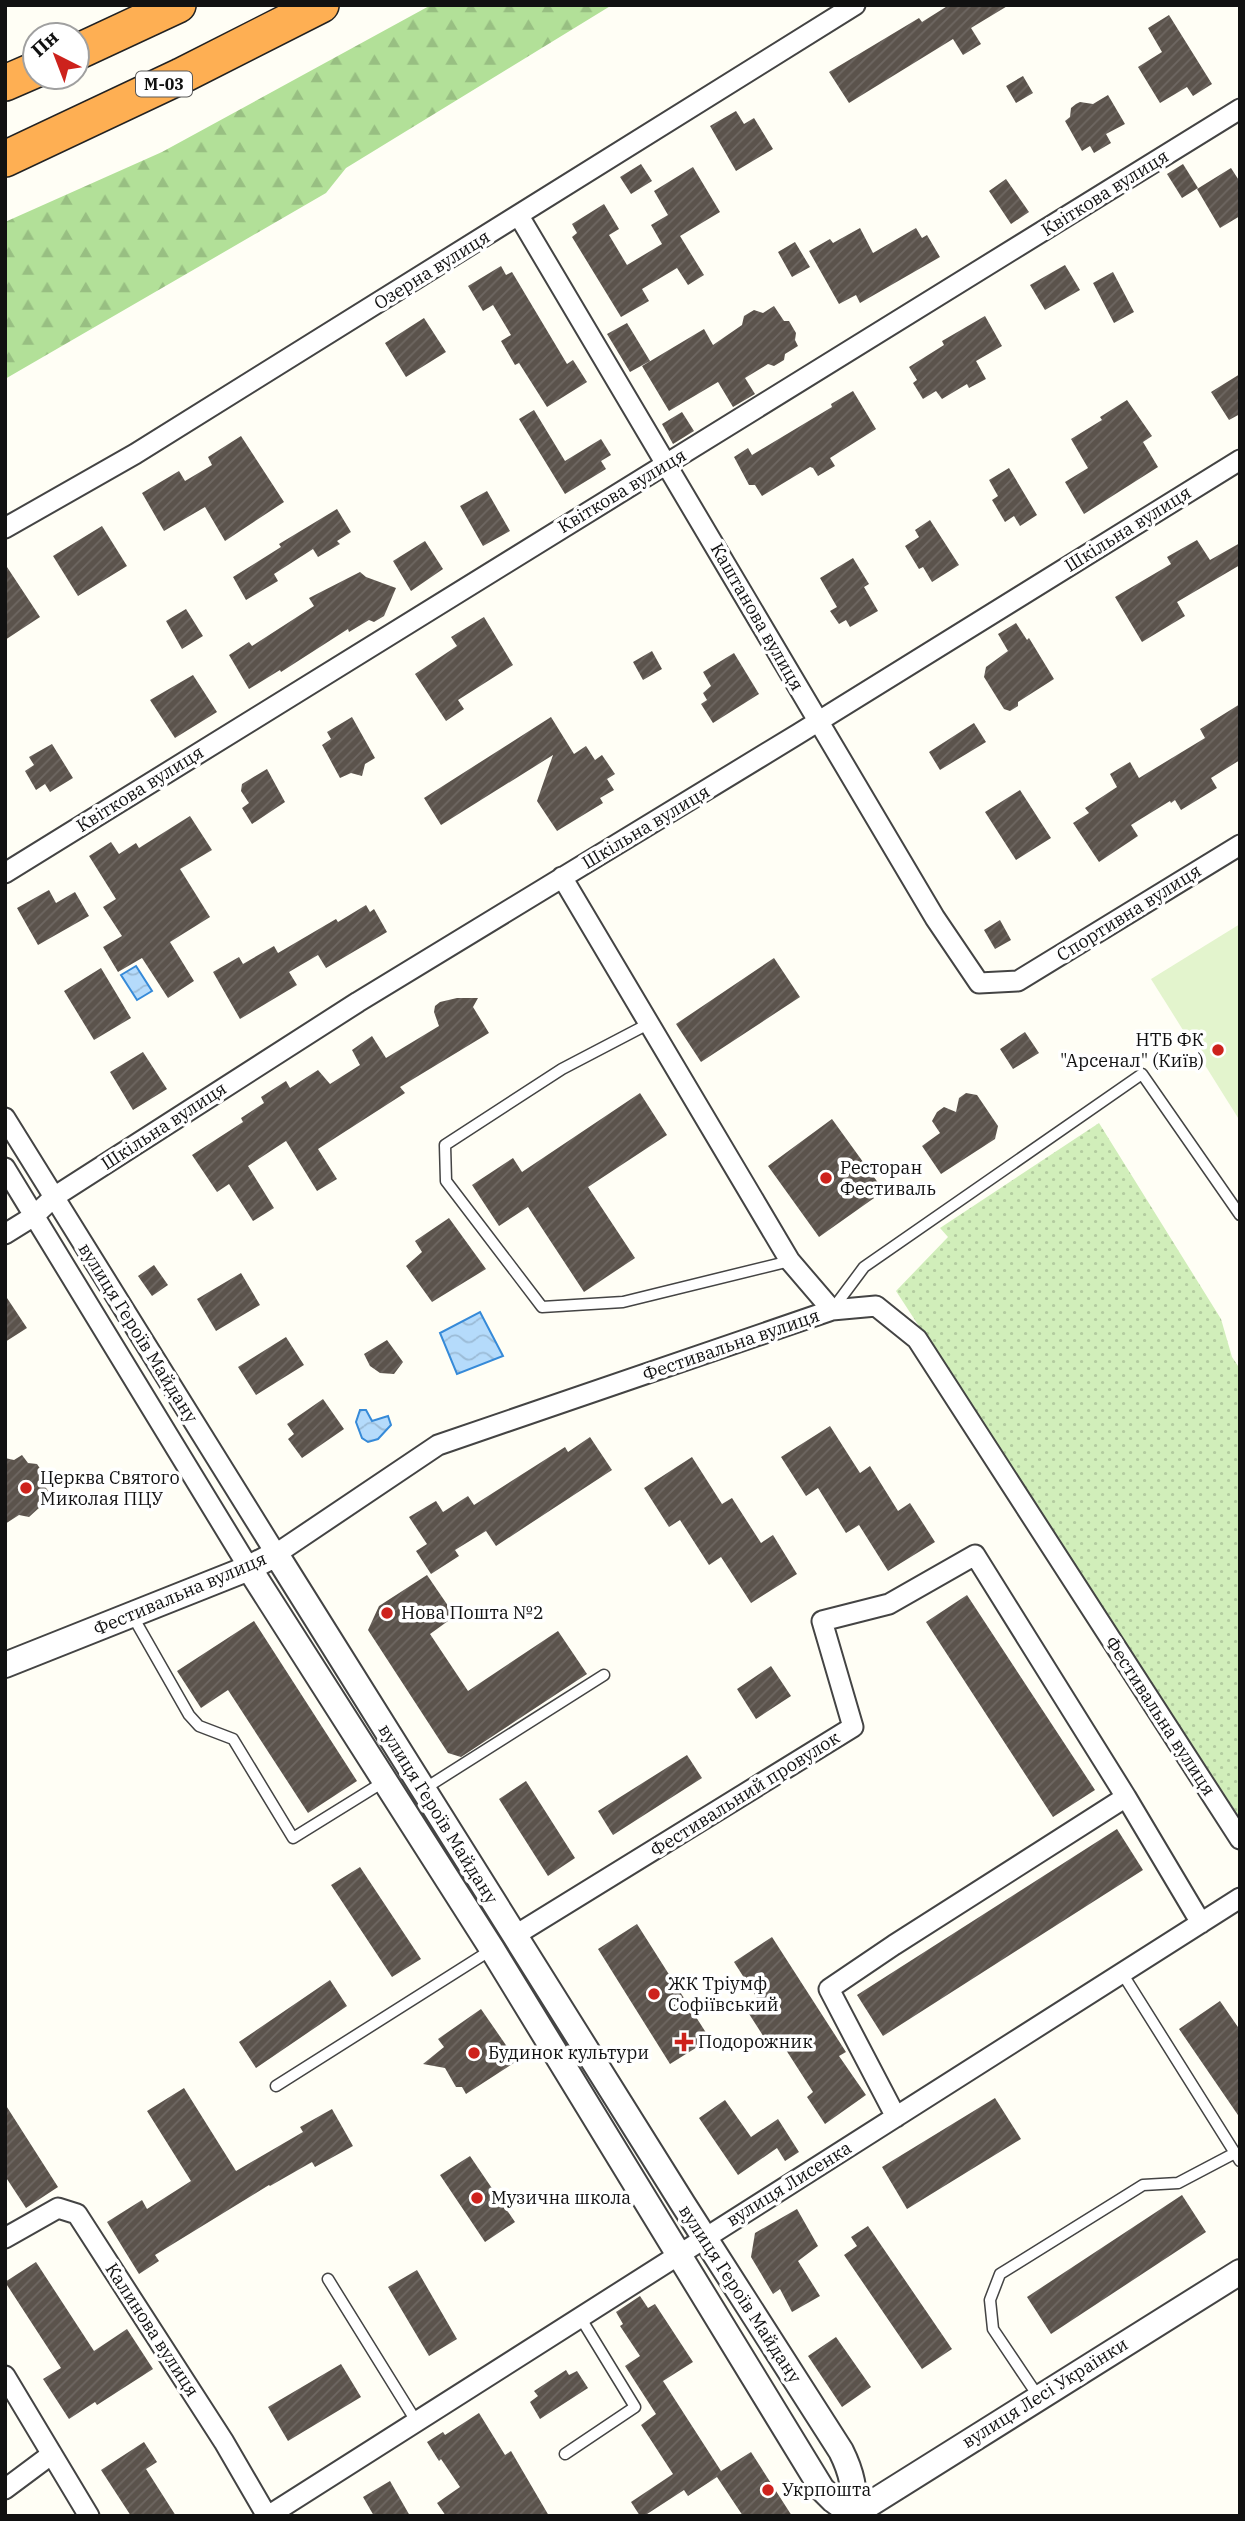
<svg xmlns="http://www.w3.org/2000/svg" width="1245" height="2521" font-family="'IBM Plex Serif',serif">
<defs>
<pattern id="forest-firs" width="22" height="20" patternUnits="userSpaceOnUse" patternTransform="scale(1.75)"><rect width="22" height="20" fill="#b2e098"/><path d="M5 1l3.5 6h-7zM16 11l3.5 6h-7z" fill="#98bf82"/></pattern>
<pattern id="park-dots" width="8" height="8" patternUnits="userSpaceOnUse" patternTransform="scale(1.75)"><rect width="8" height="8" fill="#d1eeba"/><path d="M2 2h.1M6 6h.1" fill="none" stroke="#b2cb9f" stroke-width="1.8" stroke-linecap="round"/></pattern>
<pattern id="water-waves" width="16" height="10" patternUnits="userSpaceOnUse" patternTransform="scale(1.75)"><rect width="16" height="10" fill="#b5dbfb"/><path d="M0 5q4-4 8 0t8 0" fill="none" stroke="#9bbbd6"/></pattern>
<pattern id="building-hatch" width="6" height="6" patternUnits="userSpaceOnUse" patternTransform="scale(1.75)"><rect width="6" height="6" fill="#5b534c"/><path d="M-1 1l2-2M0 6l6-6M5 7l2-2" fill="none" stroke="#6e6762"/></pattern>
</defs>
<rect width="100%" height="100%" fill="#fffef5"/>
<path fill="url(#forest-firs)" d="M431,5H612L346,168L326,193L5,379V222L162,152Z"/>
<path fill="url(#park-dots)" d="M1099,1123L1221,1319L1232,1357L1240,1369V1818L896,1291L948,1237L940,1228Z"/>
<path fill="#e3f4cd" d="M1240,924V1121L1151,979Z"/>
<path fill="url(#water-waves)" stroke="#368ad8" stroke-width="2" d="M136,966L152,991L137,1000L121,975Z
M480,1312L503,1356L457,1374L440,1333Z
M360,1410H366L372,1421L388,1416L391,1425L378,1439L368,1442L362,1438L356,1422Z"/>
<path fill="url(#building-hatch)" d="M949,5H1009L971,28L981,44L963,55L953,39L849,103L829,72L919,18L922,22Z
M1169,15L1212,84L1193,96L1187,87L1160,103L1138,67L1162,52L1148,28Z
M1023,76L1033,93L1016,103L1006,86Z
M1108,95L1125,124L1106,134L1111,143L1094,153L1090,146L1082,151L1065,121L1070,117L1071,108L1076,104L1080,102L1093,104Z
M736,111L744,124L754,118L773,149L736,171L710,126Z
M641,164L652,181L631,194L620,177Z
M1183,164L1198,188L1182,198L1167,174Z
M693,167L720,212L680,236L704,275L688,285L677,268L642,289L649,301L621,317L572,237L577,233L572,224L604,204L619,229L609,235L627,265L662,244L651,225L668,215L654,191Z
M1231,168L1240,182V216L1220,228L1197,189Z
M1006,179L1029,212L1011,224L989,191Z
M860,228L873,253L916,228L922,238L927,235L940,257L860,303L856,295L839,304L809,251L830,239L833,243Z
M795,242L810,267L792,277L778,252Z
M1065,265L1080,290L1045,310L1030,285Z
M501,266L506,275L512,272L567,364L573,360L587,382L547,407L519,363L515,365L501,341L511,335L493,305L483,311L468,286Z
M1113,272L1134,312L1114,323L1093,283Z
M774,306L784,321H789L796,333L795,340L798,346L785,354L784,360L774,366L768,364L745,378L755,394L733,407L718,382L669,411L642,366L704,329L713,345L742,325L744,316L754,310L763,313Z
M985,316L1002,346L976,361L986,379L969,388L967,384L942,399L936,391L923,399L913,383L917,380L909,367L944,345L942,341Z
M424,318L446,352L406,377L385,343Z
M627,323L650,361L630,372L607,334Z
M1240,374V414L1229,420L1211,392Z
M853,391L876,429L830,458L835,466L818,476L813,468L810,467L762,496L755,485H749L734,457L748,448L752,455L832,407L831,404Z
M1127,400L1152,436L1143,442L1158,467L1084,514L1065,482L1088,468L1071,439L1102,420L1100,417Z
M534,410L565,461L601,439L611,455L601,461L606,469L565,494L519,419Z
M682,412L694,431L673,444L662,424Z
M241,436L284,502L225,541L205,507L164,531L142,493L179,471L185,481L212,465L208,457Z
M1009,468L1037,515L1020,526L1014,516L1005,522L992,500L998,496L989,480Z
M487,491L510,531L483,546L460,506Z
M337,509L351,532L337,541L340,544L318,557L313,549L274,574L278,581L246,600L233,577L281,547L279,544Z
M930,520L959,565L932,582L923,567L919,569L905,546L919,537L915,530Z
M102,526L127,566L78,596L53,556Z
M1197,540L1210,560L1240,543V565L1177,602L1185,616L1142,642L1115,597L1171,564L1167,557Z
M425,541L443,569L411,591L393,561Z
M853,558L869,584L864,587L878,611L850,627L846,620L839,624L830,611L837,607L820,578Z
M5,564L40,617L5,640Z
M360,572L366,577L396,588L384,616L374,622L369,620L349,632L348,629L281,672L280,670L249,689L229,655L249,642L252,646L314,606L309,598Z
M186,609L203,636L182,649L166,621Z
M484,617L513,665L458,700L464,709L446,721L415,674L457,646L451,637Z
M1016,623L1027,640L1029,638L1054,679L1018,702V706L1010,711L1004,709L984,677L986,667L1008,651L998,634Z
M652,651L662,669L643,680L633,662Z
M734,653L759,694L713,723L701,704L707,700L703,693L711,686L703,672Z
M193,675L217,712L175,738L150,700Z
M1240,704V760L1211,778L1217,788L1181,810L1175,800L1171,803L1170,801L1131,825L1138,836L1099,862L1073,823L1089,813L1085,808L1117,787L1110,774L1130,762L1139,778L1205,738L1200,729Z
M352,717L375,758L365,764L362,776L351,773L340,778L322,745L331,739L327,732Z
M551,717L574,754L586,746L595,760L602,755L615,774L607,779L614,790L600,798L603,803L557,831L537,801L553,755L441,825L424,798Z
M974,723L986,742L940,770L929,752Z
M52,744L73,778L50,792L45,784L36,790L25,771L34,765L29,757Z
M267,769L285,802L252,824L242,808L249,803L241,791L242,784Z
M1020,790L1051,838L1016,860L985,812Z
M190,816L212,850L180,869L210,917L170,942L194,981L168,998L142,958L118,972L103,947L122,936L103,907L116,899L89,856L111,842L119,854L136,843L139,848Z
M49,890L56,903L75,892L89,916L38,945L17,908Z
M366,905L370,912L374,909L387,932L326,968L318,955L289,972L297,985L240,1019L213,972L239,957L243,964L274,946L278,953L336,919L338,922Z
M1000,920L1011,940L995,949L984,930Z
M774,958L800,997L701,1062L676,1024Z
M101,968L131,1018L94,1040L64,991Z
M457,998H478L473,1007L489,1033L400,1087L405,1093L318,1149L337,1179L317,1191L286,1141L248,1166L274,1208L253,1221L229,1184L217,1192L192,1155L243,1122L241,1118L264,1103L261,1097L286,1081L290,1088L318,1070L330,1084L360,1065L352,1050L372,1036L386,1058L439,1026L434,1012L435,1006L440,1002Z
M1025,1032L1039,1053L1013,1069L1000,1049Z
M143,1052L167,1089L133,1110L110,1072Z
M640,1093L667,1135L588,1187L635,1258L584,1292L528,1207L499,1226L472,1185L513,1158L522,1172Z
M966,1093L977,1095L998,1126L995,1139L941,1174L922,1146L940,1133L932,1121L937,1112L944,1107L956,1112L959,1098Z
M832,1119L884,1191L819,1237L768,1166Z
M449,1218L486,1269L432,1302L406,1266L422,1252L415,1241Z
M154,1265L168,1285L152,1296L138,1276Z
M241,1273L260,1305L216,1331L197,1299Z
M5,1295L27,1328L5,1342Z
M286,1337L304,1365L256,1395L238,1367Z
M387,1340L403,1362L394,1374L380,1373L370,1366L364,1354Z
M323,1399L344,1429L302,1458L288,1439L294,1434L287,1424Z
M830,1426L860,1473L870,1466L898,1511L910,1503L935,1542L888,1571L859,1525L846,1533L818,1488L806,1496L781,1457Z
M590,1437L612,1470L496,1546L486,1531L455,1550L459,1556L431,1574L416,1551L427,1544L409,1517L436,1501L443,1512L468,1496L474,1505L565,1447L568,1452Z
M22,1455L28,1463L37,1464L45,1476L43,1484L49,1492L41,1499L40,1507L29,1517L19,1515L5,1524V1458L14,1460Z
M692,1457L722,1504L732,1498L761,1543L773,1535L797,1574L751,1603L721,1557L709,1565L680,1520L669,1527L644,1488Z
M427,1575L455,1616L430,1634L468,1691L558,1631L587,1674L461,1757L448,1753L368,1630L379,1606Z
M967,1595L1095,1790L1053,1817L926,1622Z
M254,1621L357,1781L308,1813L228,1690L201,1708L177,1671Z
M771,1666L791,1696L756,1719L737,1689Z
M687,1755L702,1778L613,1835L598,1811Z
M526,1781L575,1858L548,1876L499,1799Z
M1117,1829L1143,1870L883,2036L857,1995Z
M360,1867L421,1959L392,1977L331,1885Z
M637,1924L710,2039L670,2064L598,1949Z
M772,1937L846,2052L839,2056L866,2095L825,2124L807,2097L813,2092L779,2039L769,2045L744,2006L757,1998L734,1962Z
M330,1980L347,2006L256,2068L239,2042Z
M1220,2001L1240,2030V2118L1179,2029Z
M481,2009L517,2061L466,2094L462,2087H456L445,2068L423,2064L444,2047L438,2039Z
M184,2088L236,2171L303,2132L300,2127L332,2109L353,2146L315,2167L312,2162L270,2186L269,2185L155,2255L159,2261L139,2274L107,2222L142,2200L147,2209L191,2181L147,2111Z
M995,2098L1021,2139L907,2209L882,2167Z
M725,2100L751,2137L778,2119L799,2152L785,2161L777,2148L738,2175L699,2118Z
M5,2104L58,2187L26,2208L5,2176Z
M470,2156L515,2222L485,2242L440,2175Z
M1182,2195L1206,2232L1051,2334L1027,2297Z
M797,2209L818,2246L798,2261L820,2296L792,2312L780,2289L773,2294L751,2257L755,2233Z
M868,2226L952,2349L922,2369L844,2255L857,2246L851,2237Z
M36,2262L94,2351L127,2329L153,2369L97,2405L95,2402L69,2419L43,2379L61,2368L5,2282Z
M417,2270L457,2339L429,2356L388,2287Z
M640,2296L648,2308L655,2304L693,2362L663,2381L721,2471L751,2452L792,2516H743L717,2477L688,2496L684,2490L644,2516H640L631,2502L673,2474L641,2425L656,2414L625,2366L640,2356L620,2326L623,2324L616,2312Z
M836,2337L871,2387L842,2407L808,2356Z
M341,2364L361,2397L288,2441L268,2407Z
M566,2370L569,2375L577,2371L588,2388L540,2419L530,2402L538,2396L534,2391Z
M479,2413L505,2455L511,2451L549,2516H446L437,2503L460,2487L441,2459L439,2461L427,2442L443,2432L445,2435Z
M144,2442L157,2462L146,2469L176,2516H131L101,2470Z
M390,2481L410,2516H374L363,2497Z"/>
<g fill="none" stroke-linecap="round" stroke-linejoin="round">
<defs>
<path id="service" d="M650,1023L562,1069L445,1145L446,1181L542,1307L623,1302L790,1261
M832,1310L864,1267L1142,1074L1240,1215
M132,1615L189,1715L199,1726L233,1739L293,1838L385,1781
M424,1789L604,1675
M1122,1973L1240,2161
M276,2086L491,1950
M328,2279L416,2421
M1038,2396L993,2329L990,2300L1000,2274L1143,2185L1178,2183L1235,2153
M565,2454L635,2407L580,2317"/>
<path id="minor" d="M519,216L935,918L979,983L1018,981L1240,845
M5,528L135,454L855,5
M5,873C416,617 829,365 1240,109
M562,877L790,1261L832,1310
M5,1118L276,1554L438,1445L832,1310L876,1306L917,1339L1240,1839
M5,1168L249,1568
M5,1234L34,1216L54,1197L358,1002L798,734L1240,460
M514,1936L853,1727L822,1621L889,1604L975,1555L1126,1797
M896,2117L829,1989L894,1945L1126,1797L1201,1923
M5,2238L58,2208L77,2214L224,2442L267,2516
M5,2376L89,2516
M5,2489L52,2454
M268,2516L1240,1898"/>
<path id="tertiary" d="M249,1568L492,1949L822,2489L833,2500L855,2516
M5,1665L249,1568L276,1554L683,2204L841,2451C852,2473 855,2489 854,2514
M854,2514L1240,2272"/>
<path id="motorway" d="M77,52L178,5
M5,83L35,70
M5,159L181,76L321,5"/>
</defs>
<use href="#service" stroke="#444" stroke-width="13"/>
<use href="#minor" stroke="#444" stroke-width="23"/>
<use href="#tertiary" stroke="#444" stroke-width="28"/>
<use href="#motorway" stroke="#222" stroke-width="38"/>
<use href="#service" stroke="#fff" stroke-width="10"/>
<use href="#minor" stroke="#fff" stroke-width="19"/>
<use href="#tertiary" stroke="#fff" stroke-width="24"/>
<use href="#motorway" stroke="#feaf53" stroke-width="35"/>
</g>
<g fill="#cd221c" stroke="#fff" stroke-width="2.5">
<circle cx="1218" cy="1050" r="7"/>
<circle cx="826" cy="1178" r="7"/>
<circle cx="26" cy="1488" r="7"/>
<circle cx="387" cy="1613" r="7"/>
<circle cx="654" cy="1994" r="7"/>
<path d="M680.5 2031.5h7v7h7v7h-7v7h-7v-7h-7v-7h7z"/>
<circle cx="474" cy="2053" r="7"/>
<circle cx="477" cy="2198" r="7"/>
<circle cx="768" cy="2490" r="7"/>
</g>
<g text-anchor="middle" stroke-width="7" stroke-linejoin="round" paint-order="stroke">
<rect fill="#fff" stroke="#585858" stroke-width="2" x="136" y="71.5" width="56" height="25" rx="5"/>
<g font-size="16" font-weight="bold" fill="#111">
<text x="164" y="90">М-03</text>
</g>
<g font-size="18" fill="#111" stroke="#fff">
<text transform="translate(1105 193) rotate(-32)" y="6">Квіткова вулиця</text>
<text transform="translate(432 270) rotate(-32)" y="6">Озерна вулиця</text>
<text transform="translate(622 491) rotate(-31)" y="6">Квіткова вулиця</text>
<text transform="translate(1128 529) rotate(-32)" y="6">Шкільна вулиця</text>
<text transform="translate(757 617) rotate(60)" y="6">Каштанова вулиця</text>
<text transform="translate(140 789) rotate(-32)" y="6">Квіткова вулиця</text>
<text transform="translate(646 827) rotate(-31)" y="6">Шкільна вулиця</text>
<text transform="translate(1129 913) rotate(-32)" y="6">Спортивна вулиця</text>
<text transform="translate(164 1126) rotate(-33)" y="6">Шкільна вулиця</text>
<text transform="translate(138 1333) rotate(58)" y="6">вулиця Героїв Майдану</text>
<text transform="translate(731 1345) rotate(-19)" y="6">Фестивальна вулиця</text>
<text transform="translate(180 1594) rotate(-23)" y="6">Фестивальна вулиця</text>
<text transform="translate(1160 1716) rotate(57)" y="6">Фестивальна вулиця</text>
<text transform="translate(745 1794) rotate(-32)" y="6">Фестивальний провулок</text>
<text transform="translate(438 1814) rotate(58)" y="6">вулиця Героїв Майдану</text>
<text transform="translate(789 2184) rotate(-32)" y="6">вулиця Лисенка</text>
<text transform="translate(740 2294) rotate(57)" y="6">вулиця Героїв Майдану</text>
<text transform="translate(152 2330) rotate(57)" y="6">Калинова вулиця</text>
<text transform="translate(1045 2393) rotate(-32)" y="6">вулиця Лесі Українки</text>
</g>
<g font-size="18" fill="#111" stroke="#fff" text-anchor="start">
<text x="1204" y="1046" text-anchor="end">НТБ ФК<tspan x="1204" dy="21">"Арсенал" (Київ)</tspan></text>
<text x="840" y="1174">Ресторан<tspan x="840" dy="21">Фестиваль</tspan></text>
<text x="40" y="1484">Церква Святого<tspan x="40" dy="21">Миколая ПЦУ</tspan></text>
<text x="401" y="1619">Нова Пошта №2</text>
<text x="668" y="1990">ЖК Тріумф<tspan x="668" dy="21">Софіївський</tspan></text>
<text x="698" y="2048">Подорожник</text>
<text x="488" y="2059">Будинок культури</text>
<text x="491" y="2204">Музична школа</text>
<text x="782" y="2496">Укрпошта</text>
</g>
</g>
<rect width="1245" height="2521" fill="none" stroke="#111111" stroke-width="14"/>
<g transform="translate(56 56) rotate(318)"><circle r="33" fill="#ffffff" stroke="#a0a0a0" stroke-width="2"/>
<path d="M0-5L12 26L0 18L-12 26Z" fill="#cd221c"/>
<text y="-10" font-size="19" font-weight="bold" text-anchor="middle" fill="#111111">Пн</text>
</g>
</svg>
